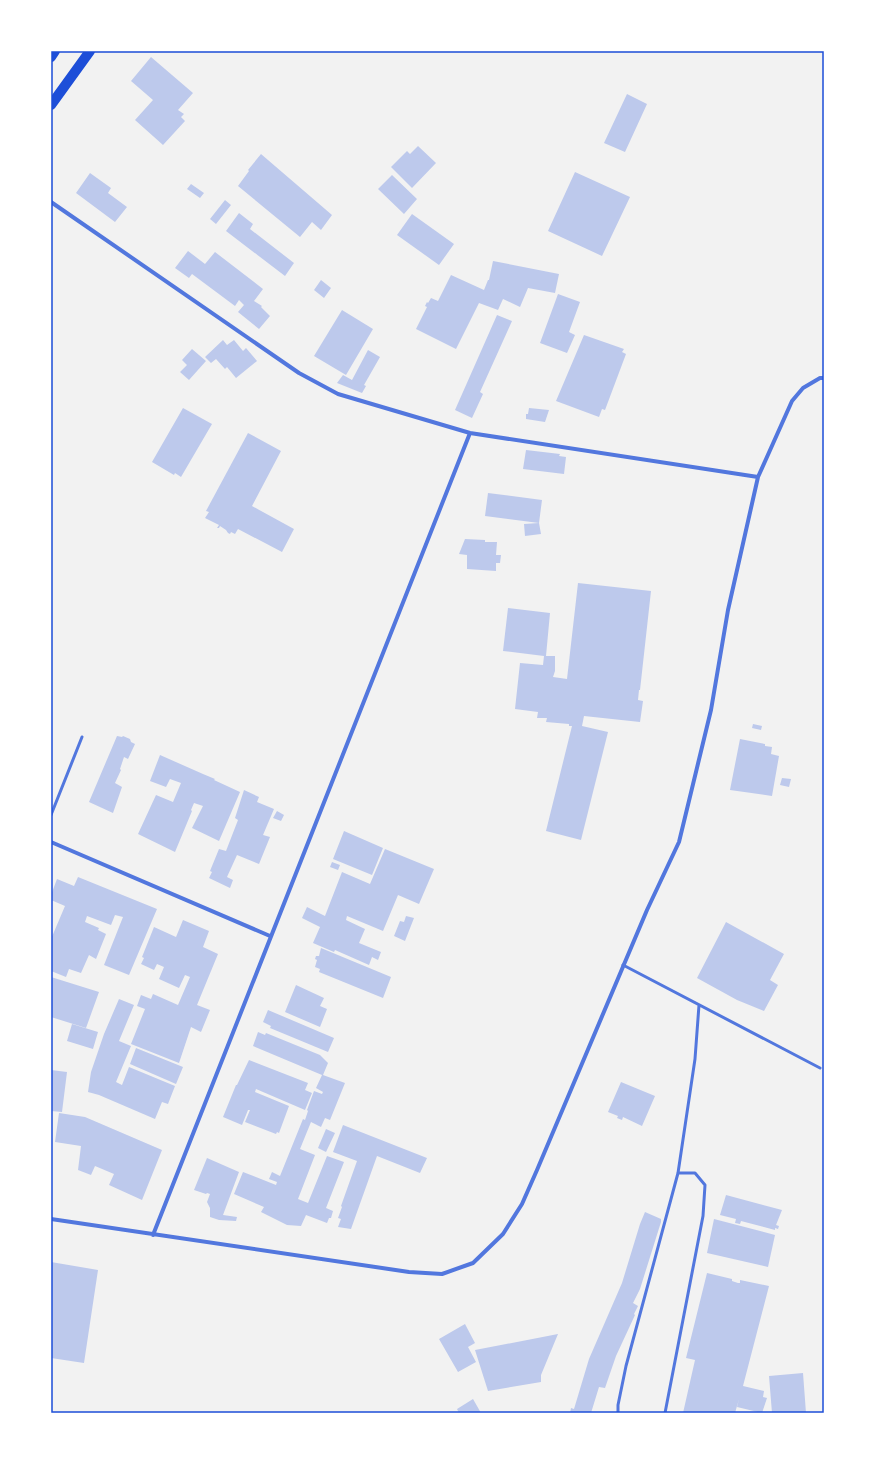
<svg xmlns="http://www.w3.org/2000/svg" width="875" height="1464" font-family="Roboto,sans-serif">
<rect width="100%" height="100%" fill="#f2f2f2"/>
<path fill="#bdc9ec" d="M151,57L193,93L178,110L184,114L181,117L185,121L163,145L135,120L153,100L131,81Z
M627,94L647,104L625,152L604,143Z
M418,146L436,163L412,188L391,167L407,151L410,154Z
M261,154L332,215L321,230L312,222L300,237L238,186L249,171L248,170Z
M575,172L630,197L602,256L548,231Z
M90,173L111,188L108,193L127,207L115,222L76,193Z
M392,175L417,199L404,214L378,189Z
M191,184L204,193L200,198L187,189Z
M225,200L231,205L216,224L210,219Z
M239,213L253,224L250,229L294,263L285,276L226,231Z
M412,214L454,244L439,265L397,235Z
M188,251L205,264L215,252L263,289L254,301L262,306L261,307L270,316L259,329L238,312L244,305L239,300L235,306L192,274L189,278L175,268Z
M493,261L559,274L555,293L528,288L520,307L503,299L498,310L479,303L456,349L416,329L427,307L425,306L427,302L428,303L431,298L438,301L451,275L484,290L488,280H489Z
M321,280L331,288L324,298L314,290Z
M558,294L580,302L569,332L575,335L567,353L540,343Z
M342,310L373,329L346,375L314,356Z
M497,315L512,321L480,392L483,394L472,418L455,410Z
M584,335L624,349L622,352L626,354L605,410L602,409L599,417L556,401Z
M223,340L227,345L234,340L243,351L246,348L257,361L236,378L227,367L225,369L216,359L211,363L205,357Z
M192,349L206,361L189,380L180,372L187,365L182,360Z
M368,350L380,357L364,385L366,386L362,393L337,383L343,375L352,380Z
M183,408L212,424L181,477L175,473L174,475L152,462Z
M529,408L549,410L545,422L526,419V414H528Z
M248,433L281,451L252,506L294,529L282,552L238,529L235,534L231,532L230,534L228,533L226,530L220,526L219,528H217L219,525L205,518L209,512L206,511Z
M526,450L560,454L559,456L566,457L564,474L523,469Z
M488,493L542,500L539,523L541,534L525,536L524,524L539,523L485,516Z
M465,539L485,540V542H497L496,555H501L500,563H496V571L467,569V555L459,554Z
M578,583L651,591L640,690H639L638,700L643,701L640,722L584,716L582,726L608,732L581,840L546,831L572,726H569V724L546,722L547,718H537L538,712L515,709L520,663L543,665L544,656L503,651L508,608L550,613L546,656H555V671L553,677L567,679Z
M753,724L762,726L761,730L752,728Z
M117,736L122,737L123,736L130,739L131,742L135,744L128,759L124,757L120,769L121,770L115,783L122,787L113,813L89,802Z
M740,739L765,744V746L772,747L771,754L779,756L772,796L730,790Z
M160,755L203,774L215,779L214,780L240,792L219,841L192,828L203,806L194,803L191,810L192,811L175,852L138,834L156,795L173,802L181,783L170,779L166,787L150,781Z
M782,778L791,779L789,787L780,785Z
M244,790L259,797L257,802L274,809L263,835L270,837L259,864L237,855L227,877L233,880L230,888L209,878L212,872L210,871L219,849L226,851L238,820L235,818Z
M277,811L284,815L281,821L273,818Z
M344,831L383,848L372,875L333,859Z
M385,849L434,869L419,904L398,895L383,931L347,916L346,920L365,929L359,943L381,952L378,960L372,957L369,965L335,950L334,952L313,943L320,927L302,918L307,907L325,916L342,872L370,884Z
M332,862L340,865L338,870L330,867Z
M78,877L157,909L129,975L104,965L123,917L115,915L111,925L87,916L85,922L99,928L98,930L106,934L96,959L89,955L81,973L69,969L66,977L51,971V939L65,906L51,900V895L57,879L74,886Z
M406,916L414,918L405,941L394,936L400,921L404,922Z
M183,920L209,931L203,947L218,954L197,1005L210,1010L201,1032L191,1027L179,1063L131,1044L145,1009L137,1006L141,995L151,999L153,994L178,1005L190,977L185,975L179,988L159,979L164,967L157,964L154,970L141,964L144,958L142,957L154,927L176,937Z
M726,922L784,954L770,980L778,985L764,1011L737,1000L697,978Z
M321,948L391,977L383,998L319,972L320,969L315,967L317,960L315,959L316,956H319Z
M51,977L99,992L86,1028L51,1017Z
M296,985L324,998L320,1006L327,1009L320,1027L285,1012Z
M119,999L134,1005L119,1041L131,1046L116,1082L122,1085L129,1067L175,1086L168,1104L162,1102L155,1119L99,1095L88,1092L91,1072L104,1034Z
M268,1010L334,1038L328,1052L270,1028L271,1026L263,1022Z
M72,1024L98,1032L93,1049L67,1041Z
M258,1032L265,1035L266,1033L320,1055L328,1063L323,1075L345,1083L330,1120L325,1118L321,1127L311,1122L300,1149L315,1155L298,1199L308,1203L327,1156L344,1162L326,1208L333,1211L331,1218H329L327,1223L306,1215L301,1226L287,1225L261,1212L264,1207L234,1194L243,1172L276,1185L277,1182L269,1179L272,1172L280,1176L303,1119L305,1120L308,1111L307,1110L314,1091L322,1094L323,1092L316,1088L322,1075L253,1046Z
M136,1048L183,1067L176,1084L130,1064Z
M249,1060L308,1083L305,1090L312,1093L305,1110L256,1089L255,1092L289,1106L279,1133L277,1132L276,1134L245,1122L250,1110H248L242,1125L223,1117L236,1085H237Z
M51,1070L67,1072L62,1112L51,1111Z
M621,1082L655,1096L642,1126L623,1117L622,1120L617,1118L618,1116L608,1112Z
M59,1113L85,1117L162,1150L142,1200L109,1185L114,1174L95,1166L91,1175L78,1170L81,1146L55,1142Z
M343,1125L427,1158L420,1173L377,1156L351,1229L338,1227L341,1219L338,1218L342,1207L341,1206L357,1161L333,1152Z
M326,1129L335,1133L326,1152L318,1148Z
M207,1158L239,1172L223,1215L237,1217L236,1221L219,1220L210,1217V1208L207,1202L210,1194L207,1193L206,1194L194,1190Z
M726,1195L782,1210L776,1225L779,1226L778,1229L775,1228V1230L741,1221L740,1224L735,1223L736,1219L720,1215Z
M645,1212L661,1219V1222L640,1289L633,1303L638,1306L634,1314L635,1315L616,1356L605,1388L599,1387L591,1413H570L571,1408L574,1409L589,1359L622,1283L640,1224Z
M714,1219L775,1235L768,1267L707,1253Z
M51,1262L98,1270L84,1363L51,1358Z
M707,1273L732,1279V1281L738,1283H740V1280L769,1286L743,1386L764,1391L763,1397L767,1398L762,1413L737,1407L739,1399L735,1413H683L695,1360L686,1358Z
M465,1324L475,1343L468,1347L476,1362L458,1372L439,1339Z
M558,1334L541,1375V1382L488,1391L475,1350Z
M803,1373L806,1413H772L769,1376Z
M473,1399L481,1413H459L457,1409Z"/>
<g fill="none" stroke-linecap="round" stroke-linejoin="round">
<path stroke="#5277de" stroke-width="3" d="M51,815L82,737
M623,965L820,1068
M618,1413V1405L626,1366L678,1173L695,1059L699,1005
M665,1413L703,1216L705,1185L695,1173H678"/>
<path stroke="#5277de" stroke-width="4" d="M51,202L299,373L338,394L470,433L758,477
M51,842L270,936
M51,1219L409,1272L442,1274L473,1263L503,1234L522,1204L537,1170L647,910L679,842L711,710L728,610L758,477L792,401L803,388L820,378H824
M153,1235L470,433"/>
<path stroke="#1d4ed8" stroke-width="10" d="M51,57L55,51
M51,105L90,51"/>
</g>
<rect width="875" height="1464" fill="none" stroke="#ffffff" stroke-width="104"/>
<rect x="52" y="52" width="771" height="1360" fill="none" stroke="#1d4ed8" stroke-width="1.5"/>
</svg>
